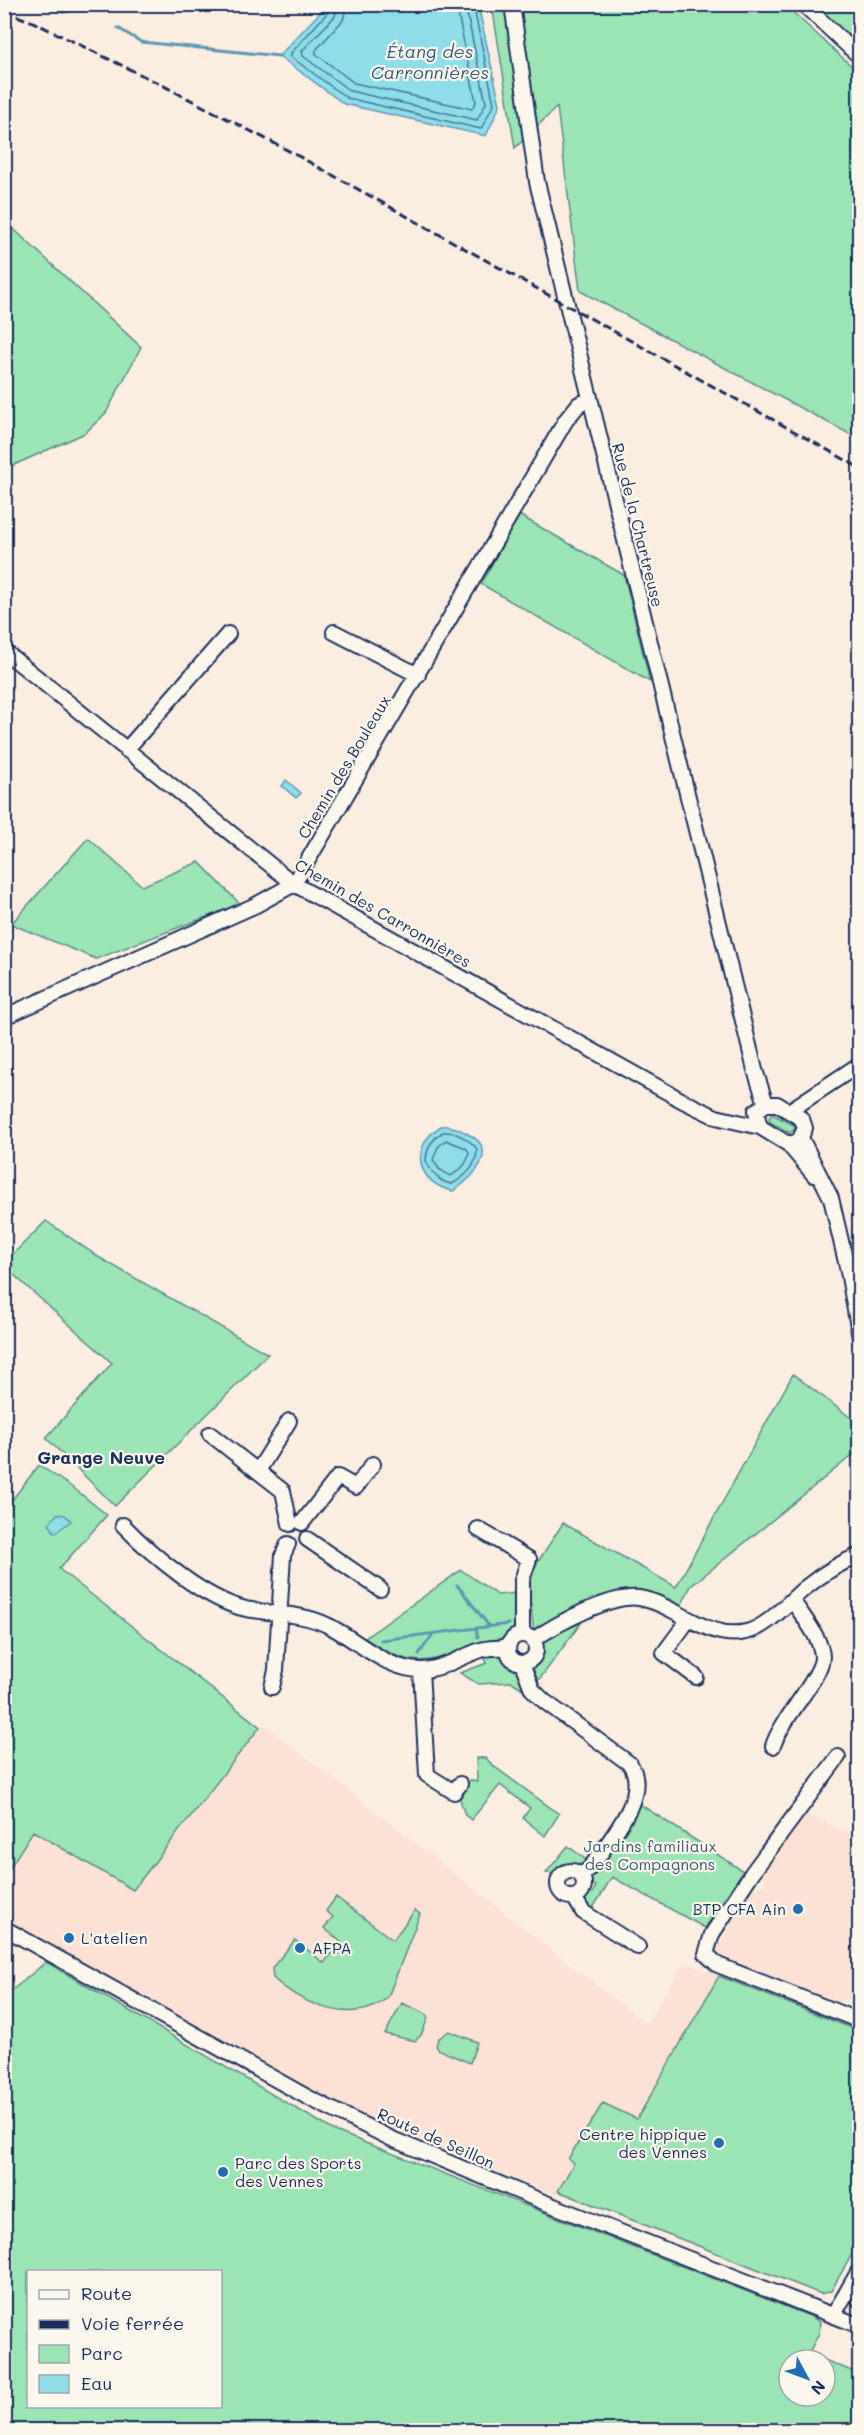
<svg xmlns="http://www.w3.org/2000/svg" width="864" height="2435" font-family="Mali,sans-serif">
<rect width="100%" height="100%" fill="#fcede1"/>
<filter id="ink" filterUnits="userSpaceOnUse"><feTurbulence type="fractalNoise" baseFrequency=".0167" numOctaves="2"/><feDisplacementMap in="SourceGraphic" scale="12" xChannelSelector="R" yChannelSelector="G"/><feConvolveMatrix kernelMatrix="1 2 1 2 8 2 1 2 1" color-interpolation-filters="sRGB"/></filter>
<g filter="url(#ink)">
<path fill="#fde1d4" d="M264,1724L646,2024L685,1962L719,1976L637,2119L603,2103L568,2159L574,2163L556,2195L382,2126L322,2098L5,1920L4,1875L32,1831L133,1889Z
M801,1813L859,1836V2005L841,1999L839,2004L724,1959L716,1950L715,1941L722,1942L730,1926L727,1924L750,1890L761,1888L766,1880L763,1877L766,1865Z"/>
<path fill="#9be5b4" stroke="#5b8a89" stroke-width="1.5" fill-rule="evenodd" d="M41,5H100L63,13Z
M492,5H785L859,73V439L580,291L557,107L515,148Z
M813,5H859V47Z
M4,220L141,347L106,413L85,433L5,469Z
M519,515L624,575L650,682L481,584Z
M88,838L142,886L199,862L240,904L96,959L11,924Z
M772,1114L794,1125L796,1128L790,1133L770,1122L769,1118Z
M46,1221L100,1258L268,1354L115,1506L46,1438L112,1363L5,1267V1262Z
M793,1374L855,1421L859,1427V1450L691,1586L680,1608L666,1599L644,1594L534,1635L531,1604L524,1602L523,1585L563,1523L676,1587Z
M39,1465L76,1490L107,1515L59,1569L260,1727L133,1890L33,1831L5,1875L4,1510Z
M461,1570L498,1595L515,1593L517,1629C512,1632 507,1636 501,1639C496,1641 489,1640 483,1642C431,1663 415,1672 365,1638Z
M581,1623L536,1684L530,1670C535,1661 538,1652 543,1644C549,1633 570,1628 581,1623Z
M498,1654L518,1671L523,1689L512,1682L478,1684L460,1673L487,1663L485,1659L487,1655Z
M476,1758H486L492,1765L559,1814L545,1836L523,1818L530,1808L500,1785L471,1820L465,1815L459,1796L470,1780L477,1782Z
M638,1803L743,1871L705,1928L612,1877L590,1913C584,1905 584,1900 586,1890L593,1893L596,1886L589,1884L590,1876Z
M568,1846L588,1861L584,1865L570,1866L555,1874L546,1873Z
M336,1897L393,1940L415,1910L420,1914L388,1997C356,2027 301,2005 273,1978L272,1968L295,1940L324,1963L341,1942L324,1928L333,1917L326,1911Z
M46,1962L335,2131L812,2317L820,2322L819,2333L809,2353L825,2360H789V2396H825V2360L859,2374V2430H9L5,2428V1996ZM28,2272H220V2406H28Z
M719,1976L859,2031V2242L831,2291L821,2294L558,2191L574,2163L568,2159L603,2103L637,2119Z
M402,2003L426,2014L428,2018L421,2035L415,2041L385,2034Z
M449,2031L477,2042L470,2063L439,2050L436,2046L438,2039Z"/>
<path fill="#8edeea" stroke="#6098b2" stroke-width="1.5" d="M330,4L478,5L500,105L486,136L344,104L279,56L326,6Z
M286,780L301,793L296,798L282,786Z
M441,1126C451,1125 459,1129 468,1134C501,1150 473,1178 453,1191C417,1184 408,1147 441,1126Z
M57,1514L65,1515L71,1521L55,1533L49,1524Z"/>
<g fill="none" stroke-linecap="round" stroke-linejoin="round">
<path stroke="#497596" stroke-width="1.5" d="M331,4L329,11L291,53V57L347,98L481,129L494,104L473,4
M338,4L335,16L302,51L303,56L350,91L477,120L486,103L465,4
M347,4L343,20L316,50V54L354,83L472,109L476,102L456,4
M443,1132C455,1131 469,1139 477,1149C477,1166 466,1176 452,1184C439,1182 432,1173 426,1162C426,1149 432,1139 443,1132Z
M446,1140L466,1148L469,1152C468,1163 460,1171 450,1176L439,1169L433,1160L438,1147Z"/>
<path stroke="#6098b2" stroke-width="3" d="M118,28L141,42L279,56
M457,1585L489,1626
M476,1628L478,1637
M381,1640L509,1624
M419,1654L433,1634"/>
<defs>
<path id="minor" d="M512,4L537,182L755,1070L766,1104
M803,4L860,57
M334,632L418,675
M4,651L294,884L683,1101L716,1117L760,1127
M126,750L228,634
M4,1017L256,905L294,884L566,420L579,404L590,399
M766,1104H777L802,1119L805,1128L799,1141L788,1144L760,1127L756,1111Z
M789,1111L860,1064
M801,1138L831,1198L848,1271L860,1338
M788,1144L814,1175
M210,1434L283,1491L290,1524
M258,1471L289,1421
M302,1523L338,1477L356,1487L373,1464
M123,1525C152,1555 205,1600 246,1609C272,1614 303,1613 327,1625C357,1639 385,1670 421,1670C442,1670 462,1656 481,1650C490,1647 499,1649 508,1646
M478,1529L529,1559L522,1580V1635
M307,1539L380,1589
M689,1619L664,1653L696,1677
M508 1649a14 14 0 1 1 28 0a14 14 0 1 1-28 0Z
M533,1640C556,1624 611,1594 639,1598C676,1604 707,1641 746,1632C768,1627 788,1602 805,1588C821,1575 839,1563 860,1555
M522,1663L532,1689L544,1701L630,1764C651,1795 608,1841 591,1867L581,1876
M421,1670L427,1775L454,1792L460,1784
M272,1687L276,1670L283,1555L288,1544
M773,1746C781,1719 822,1677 822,1657C822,1639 801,1614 792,1600
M838,1757L752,1873L712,1934L706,1954L718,1965L860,2021
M558 1884a13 13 0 1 1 26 0a13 13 0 1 1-26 0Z
M574,1897L583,1912L638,1947
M4,1928L309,2098L392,2139L541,2201L860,2326
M857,2276L860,2301
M833,2316L860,2269"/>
</defs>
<use href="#minor" stroke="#1b2f5e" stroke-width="18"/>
<use href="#minor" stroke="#fbf7ec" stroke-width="14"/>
<path stroke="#1b2f5e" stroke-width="3" stroke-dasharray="9 4.5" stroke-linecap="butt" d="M4,11L33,22L162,85L291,152L860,468"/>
</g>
</g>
<g fill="#1f6fb2" stroke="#fbf7ec" stroke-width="2">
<circle cx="798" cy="1909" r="6"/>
<circle cx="69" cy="1938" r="6"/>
<circle cx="300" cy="1948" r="6"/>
<circle cx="719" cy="2143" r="6"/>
<circle cx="223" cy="2172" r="6"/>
</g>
<g text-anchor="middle" stroke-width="4.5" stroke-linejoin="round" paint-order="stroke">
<g font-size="16" fill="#1b2f5e" stroke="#fbf7ec">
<text transform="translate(638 525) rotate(76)" y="6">Rue de la Chartreuse</text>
<text transform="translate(344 767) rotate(-59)" y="6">Chemin des Bouleaux</text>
<text transform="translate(383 913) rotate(30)" y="6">Chemin des Carronnières</text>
<text transform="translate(436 2138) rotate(24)" y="6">Route de Seillon</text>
</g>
<g font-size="16" fill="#3b5c74" stroke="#fbf7ec">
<text x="650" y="1852">Jardins familiaux<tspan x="650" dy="18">des Compagnons</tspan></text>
</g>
<g font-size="16" fill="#1b2f5e" stroke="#fbf7ec" text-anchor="start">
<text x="786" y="1915" text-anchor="end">BTP CFA Ain</text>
<text x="81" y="1944">L'atelien</text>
<text x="312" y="1954">AFPA</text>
<text x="707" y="2140" text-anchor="end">Centre hippique<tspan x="707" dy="18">des Vennes</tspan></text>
<text x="235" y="2169">Parc des Sports<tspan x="235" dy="18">des Vennes</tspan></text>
</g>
<g font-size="18" font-style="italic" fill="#385b81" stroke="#fbf7ec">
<text x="430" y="58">Étang des<tspan x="430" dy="21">Carronnières</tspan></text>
</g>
<g font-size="18" font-weight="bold" fill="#1b2f5e" stroke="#fbf7ec">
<text x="101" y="1464">Grange Neuve</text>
</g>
</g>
<rect width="864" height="2435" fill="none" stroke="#fbf7ec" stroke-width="24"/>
<rect x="12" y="12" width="840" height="2411" fill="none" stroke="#1b2f5e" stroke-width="2" filter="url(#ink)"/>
<rect x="27" y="2270" width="195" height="138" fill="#fbf7ec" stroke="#a1a7b3" stroke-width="1.5"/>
<rect x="39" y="2290" width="30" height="9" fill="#fbf7ec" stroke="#a1a7b3" stroke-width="1.5"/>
<text x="81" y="2300" font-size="18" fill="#1b2f5e">Route</text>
<rect x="39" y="2320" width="30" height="9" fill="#1b2f5e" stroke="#a1a7b3" stroke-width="1.5"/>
<text x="81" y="2330" font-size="18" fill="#1b2f5e">Voie ferrée</text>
<rect x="39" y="2345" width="30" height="18" fill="#9be5b4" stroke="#a1a7b3" stroke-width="1.5"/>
<text x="81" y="2360" font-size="18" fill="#1b2f5e">Parc</text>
<rect x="39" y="2375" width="30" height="18" fill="#8edeea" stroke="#a1a7b3" stroke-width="1.5"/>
<text x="81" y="2390" font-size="18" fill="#1b2f5e">Eau</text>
<g transform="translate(807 2378) rotate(131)"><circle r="28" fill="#fbf7ec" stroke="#a1a7b3" stroke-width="1.5"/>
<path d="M0-4.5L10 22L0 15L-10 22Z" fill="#1f6fb2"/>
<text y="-9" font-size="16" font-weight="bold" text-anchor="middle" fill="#1b2f5e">N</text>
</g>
</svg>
